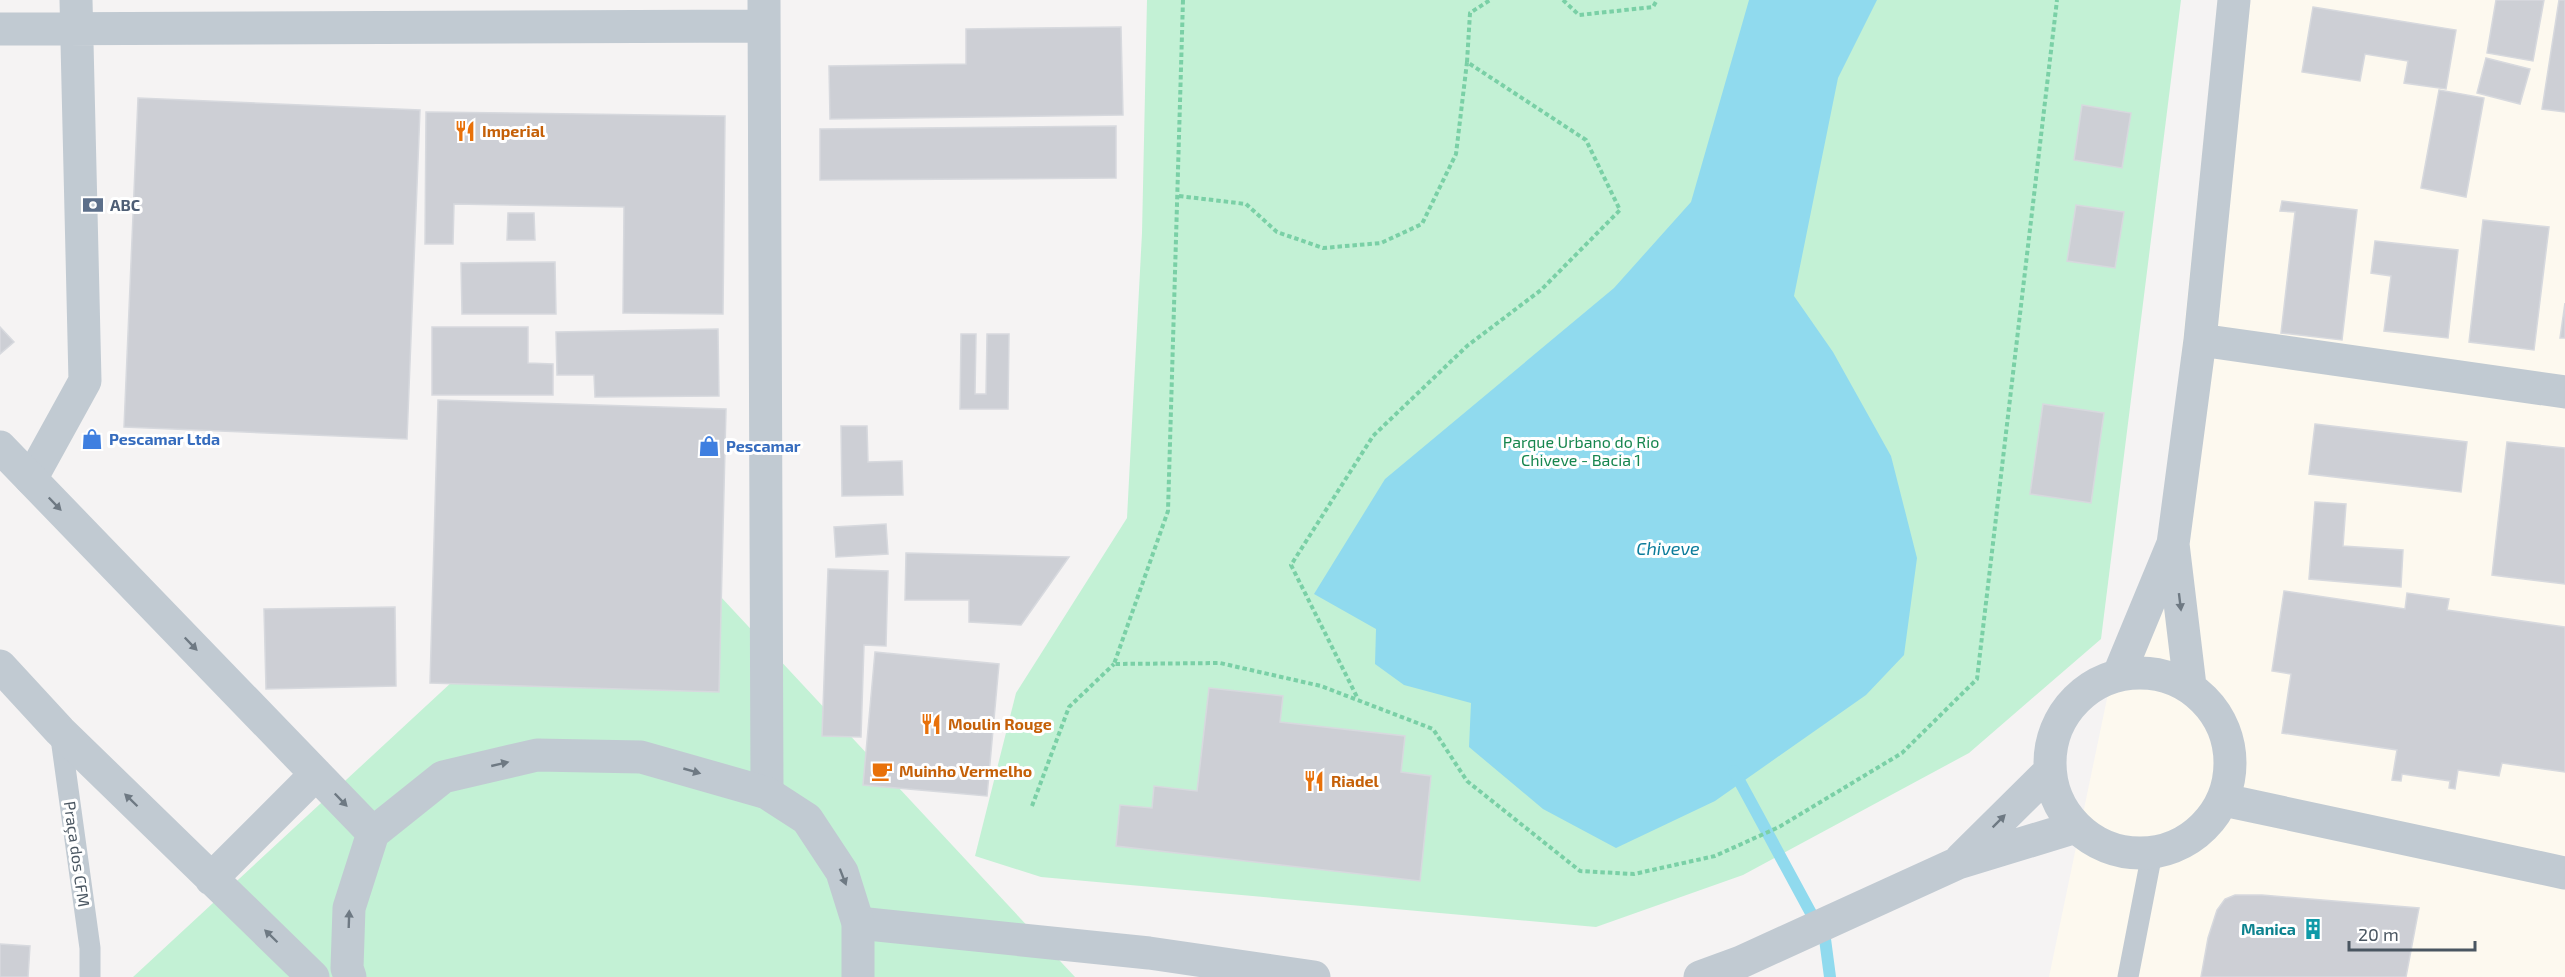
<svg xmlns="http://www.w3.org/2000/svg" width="2565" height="977" font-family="'Exo 2',sans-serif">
<rect width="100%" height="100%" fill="#f5f3f3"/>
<path fill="#fdf9ef" d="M2218,0H2565V977H2049L2114,665L2155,610Z"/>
<path fill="#c3f1d5" d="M1147,0H2181L2101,639L1969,753L1743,875L1596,927L1041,877L975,856L1016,693L1127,518L1142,233Z
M639,509L1075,977H133Z"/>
<path fill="#90daee" d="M1749,0H1877L1838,78L1794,296L1833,352L1891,456L1917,558L1904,655L1866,695L1715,801L1616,848L1543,809L1469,747L1471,703L1404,685L1375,664L1376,629L1314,594L1385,479L1614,288L1691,202Z"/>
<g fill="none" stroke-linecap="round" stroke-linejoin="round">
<path stroke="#90daee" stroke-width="12" d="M1734,771L1825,939L1830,977"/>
</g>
<path fill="#cdcfd5" stroke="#d7d9de" stroke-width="1.5" d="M2496,0H2544L2533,61L2487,53Z
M2559,0H2565V112L2542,109Z
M2313,7L2456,30L2446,89L2404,83L2408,61L2365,54L2360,81L2302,72Z
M1121,27L1123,115L830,119L829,66L966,64V29Z
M2486,58L2530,69L2520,104L2477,93Z
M2439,90L2484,98L2466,197L2421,188Z
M138,98L420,110L407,439L124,427Z
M2082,105L2131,113L2122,168L2074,160Z
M426,112L725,116L723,314L623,313L624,207L454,204L453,244H425Z
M1116,126V178L820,180V129Z
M2282,201L2357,210L2342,340L2281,333L2295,212L2280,211Z
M2076,205L2124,212L2115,268L2067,261Z
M508,213H534L535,240H507Z
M2483,220L2549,227L2534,350L2469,342Z
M2375,241L2458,250L2448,338L2384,331L2391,276L2371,273Z
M555,262L556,314H462L461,263Z
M2565,303V338H2560Z
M0,327L14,342L0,354Z
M432,327H528V363L553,364V395H432Z
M718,329L719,396L595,397L594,375H557L556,332Z
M961,334H976L975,394H986L987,334H1009L1008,409H960Z
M438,400L726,409L719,692L430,683Z
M2043,404L2104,413L2091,503L2030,494Z
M2315,424L2467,442L2461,492L2309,474Z
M841,426H867L868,462L902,461L903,495L842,496Z
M2507,442L2565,448V584L2492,575Z
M2315,502L2346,504L2343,546L2403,550L2401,587L2309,579Z
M886,524L888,554L836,557L834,527Z
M906,553L1069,557L1021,625L969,622V600H905Z
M828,569L888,571L886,646L864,645L861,737L822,736Z
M2284,591L2405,609L2407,593L2449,599L2447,610L2565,627V772L2502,763L2499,776L2458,770L2455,789L2449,788L2450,781L2402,774L2401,781L2392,780L2397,750L2282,733L2291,674L2272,671Z
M395,607L396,686L266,689L264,609Z
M875,652L999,664L987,796L863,785Z
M1209,688L1283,696L1280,722L1405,736L1401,772L1431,776L1420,881L1116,846L1120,805L1152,808L1154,786L1197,791Z
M2235,895H2262L2419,908L2406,977H2201L2208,938L2217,910L2225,899Z
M0,944L30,946L28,977H0Z"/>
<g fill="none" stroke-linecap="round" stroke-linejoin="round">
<path stroke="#7ad0a6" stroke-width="4" stroke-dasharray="4.5 3" stroke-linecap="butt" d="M1183,0L1168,511L1114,664L1220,663L1321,686L1433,729L1467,781L1580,871L1634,874L1715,856L1779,827L1902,753L1977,679L2057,0
M1563,0L1579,15L1653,7L1657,0
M1467,62L1470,13L1490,0
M1179,196L1246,204L1277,232L1323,248L1381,243L1422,224L1456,154L1467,62L1586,140L1620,210L1541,290L1467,346L1373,436L1291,565L1358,699
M1032,806L1069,707L1114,664"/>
<path stroke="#c1cad2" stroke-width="21" d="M60,731L90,948V977
M2128,977L2152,853"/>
<path stroke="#c1cad2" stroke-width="33" d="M764,0L767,793
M0,29L764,26
M2200,340L2565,392
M31,479L85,381L76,0
M2050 763a90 90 0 1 1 180 0a90 90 0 1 1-180 0Z
M2119,674L2172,546
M2190,686L2173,544L2200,340L2234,0
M2224,800L2565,873
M1961,859L2050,771
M858,923L1149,953L1314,977
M1700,977L1741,962L1958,863L2076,827"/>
<path stroke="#c1cad2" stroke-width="33" d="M0,447L373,833
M0,666L60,731L313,977
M211,879L316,774
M350,977L347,968L349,908L373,833L443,777L537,755L641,757L767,793L807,819L842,872L858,923V977"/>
</g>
<defs><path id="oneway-solid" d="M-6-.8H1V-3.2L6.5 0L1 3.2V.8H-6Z" transform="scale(1.5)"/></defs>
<g fill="#6e7983">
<use href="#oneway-solid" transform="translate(55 504) rotate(46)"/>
<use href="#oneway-solid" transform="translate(2180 602) rotate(83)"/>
<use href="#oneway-solid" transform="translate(191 644) rotate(46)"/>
<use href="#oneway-solid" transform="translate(500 764) rotate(-13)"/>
<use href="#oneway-solid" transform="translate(692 771) rotate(16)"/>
<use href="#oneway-solid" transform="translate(131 800) rotate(-136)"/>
<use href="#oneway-solid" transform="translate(341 800) rotate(46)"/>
<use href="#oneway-solid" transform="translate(1999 821) rotate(-45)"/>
<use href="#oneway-solid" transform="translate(843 877) rotate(69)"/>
<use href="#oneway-solid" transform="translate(349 919) rotate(-88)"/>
<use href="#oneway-solid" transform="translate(271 936) rotate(-136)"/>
</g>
<defs>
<symbol id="restaurant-bare" viewBox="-9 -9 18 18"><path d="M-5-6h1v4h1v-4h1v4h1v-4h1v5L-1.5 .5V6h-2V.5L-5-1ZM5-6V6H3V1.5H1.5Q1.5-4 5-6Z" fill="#e8710a" stroke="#fff" stroke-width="2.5" paint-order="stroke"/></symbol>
<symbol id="bank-bare" viewBox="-9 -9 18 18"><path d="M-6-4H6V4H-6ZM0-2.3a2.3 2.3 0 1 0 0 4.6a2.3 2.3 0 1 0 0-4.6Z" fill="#5c6f8a" stroke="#fff" stroke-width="2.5" paint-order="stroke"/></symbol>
<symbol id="shop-bare" viewBox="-9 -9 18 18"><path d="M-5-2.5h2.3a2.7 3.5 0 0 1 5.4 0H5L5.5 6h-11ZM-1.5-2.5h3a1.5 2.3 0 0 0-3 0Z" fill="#3f7fe0" stroke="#fff" stroke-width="2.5" paint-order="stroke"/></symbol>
<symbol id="cafe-bare" viewBox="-9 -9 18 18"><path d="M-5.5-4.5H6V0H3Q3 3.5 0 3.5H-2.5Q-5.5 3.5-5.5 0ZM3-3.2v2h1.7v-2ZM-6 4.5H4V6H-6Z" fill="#e8710a" stroke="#fff" stroke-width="2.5" paint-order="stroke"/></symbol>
<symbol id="building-bare" viewBox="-9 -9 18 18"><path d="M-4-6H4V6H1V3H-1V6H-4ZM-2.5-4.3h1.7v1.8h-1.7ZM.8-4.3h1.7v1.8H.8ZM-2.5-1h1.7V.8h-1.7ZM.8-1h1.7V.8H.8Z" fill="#0f9aa8" stroke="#fff" stroke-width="2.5" paint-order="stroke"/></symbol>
</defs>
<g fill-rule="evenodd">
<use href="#restaurant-bare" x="450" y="116" width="30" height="30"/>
<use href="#bank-bare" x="78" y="190" width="30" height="30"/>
<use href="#shop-bare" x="77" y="424" width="30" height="30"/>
<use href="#shop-bare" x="694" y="431" width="30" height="30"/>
<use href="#restaurant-bare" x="916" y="709" width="30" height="30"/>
<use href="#cafe-bare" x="867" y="756" width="30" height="30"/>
<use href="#restaurant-bare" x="1299" y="766" width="30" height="30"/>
<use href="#building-bare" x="2298" y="914" width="30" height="30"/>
</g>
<g text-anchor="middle" stroke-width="6" stroke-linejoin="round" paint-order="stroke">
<g font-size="16" font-weight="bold" fill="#c56008" stroke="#fff" text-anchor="start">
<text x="482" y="137">Imperial</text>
<text x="948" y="730">Moulin Rouge</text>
<text x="899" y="777">Muinho Vermelho</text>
<text x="1331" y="787">Riadel</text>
</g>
<g font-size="16" font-weight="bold" fill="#4e5e75" stroke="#fff" text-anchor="start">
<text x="110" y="211">ABC</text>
</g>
<g font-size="16" font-weight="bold" fill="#366cbe" stroke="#fff" text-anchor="start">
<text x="109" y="445">Pescamar Ltda</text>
<text x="726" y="452">Pescamar</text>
</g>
<g font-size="16" fill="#17864f" stroke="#fff">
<text x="1581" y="448">Parque Urbano do Rio<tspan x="1581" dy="18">Chiveve - Bacia 1</tspan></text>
</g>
<g font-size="16" fill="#4a5661" stroke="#fff">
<text transform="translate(77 854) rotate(82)" y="6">Praça dos CFM</text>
</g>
<g font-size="16" font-weight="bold" fill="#0d838f" stroke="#fff" text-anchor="end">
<text x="2296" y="935">Manica</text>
</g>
<g font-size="18" font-style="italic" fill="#0c7c9b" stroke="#fff">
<text x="1668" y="555">Chiveve</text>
</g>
</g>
<path d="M2349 941v9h126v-9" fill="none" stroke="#4a5661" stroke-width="3"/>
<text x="2358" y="941" font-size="18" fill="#4a5661" stroke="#ffffff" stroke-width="4.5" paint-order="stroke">20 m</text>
</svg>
